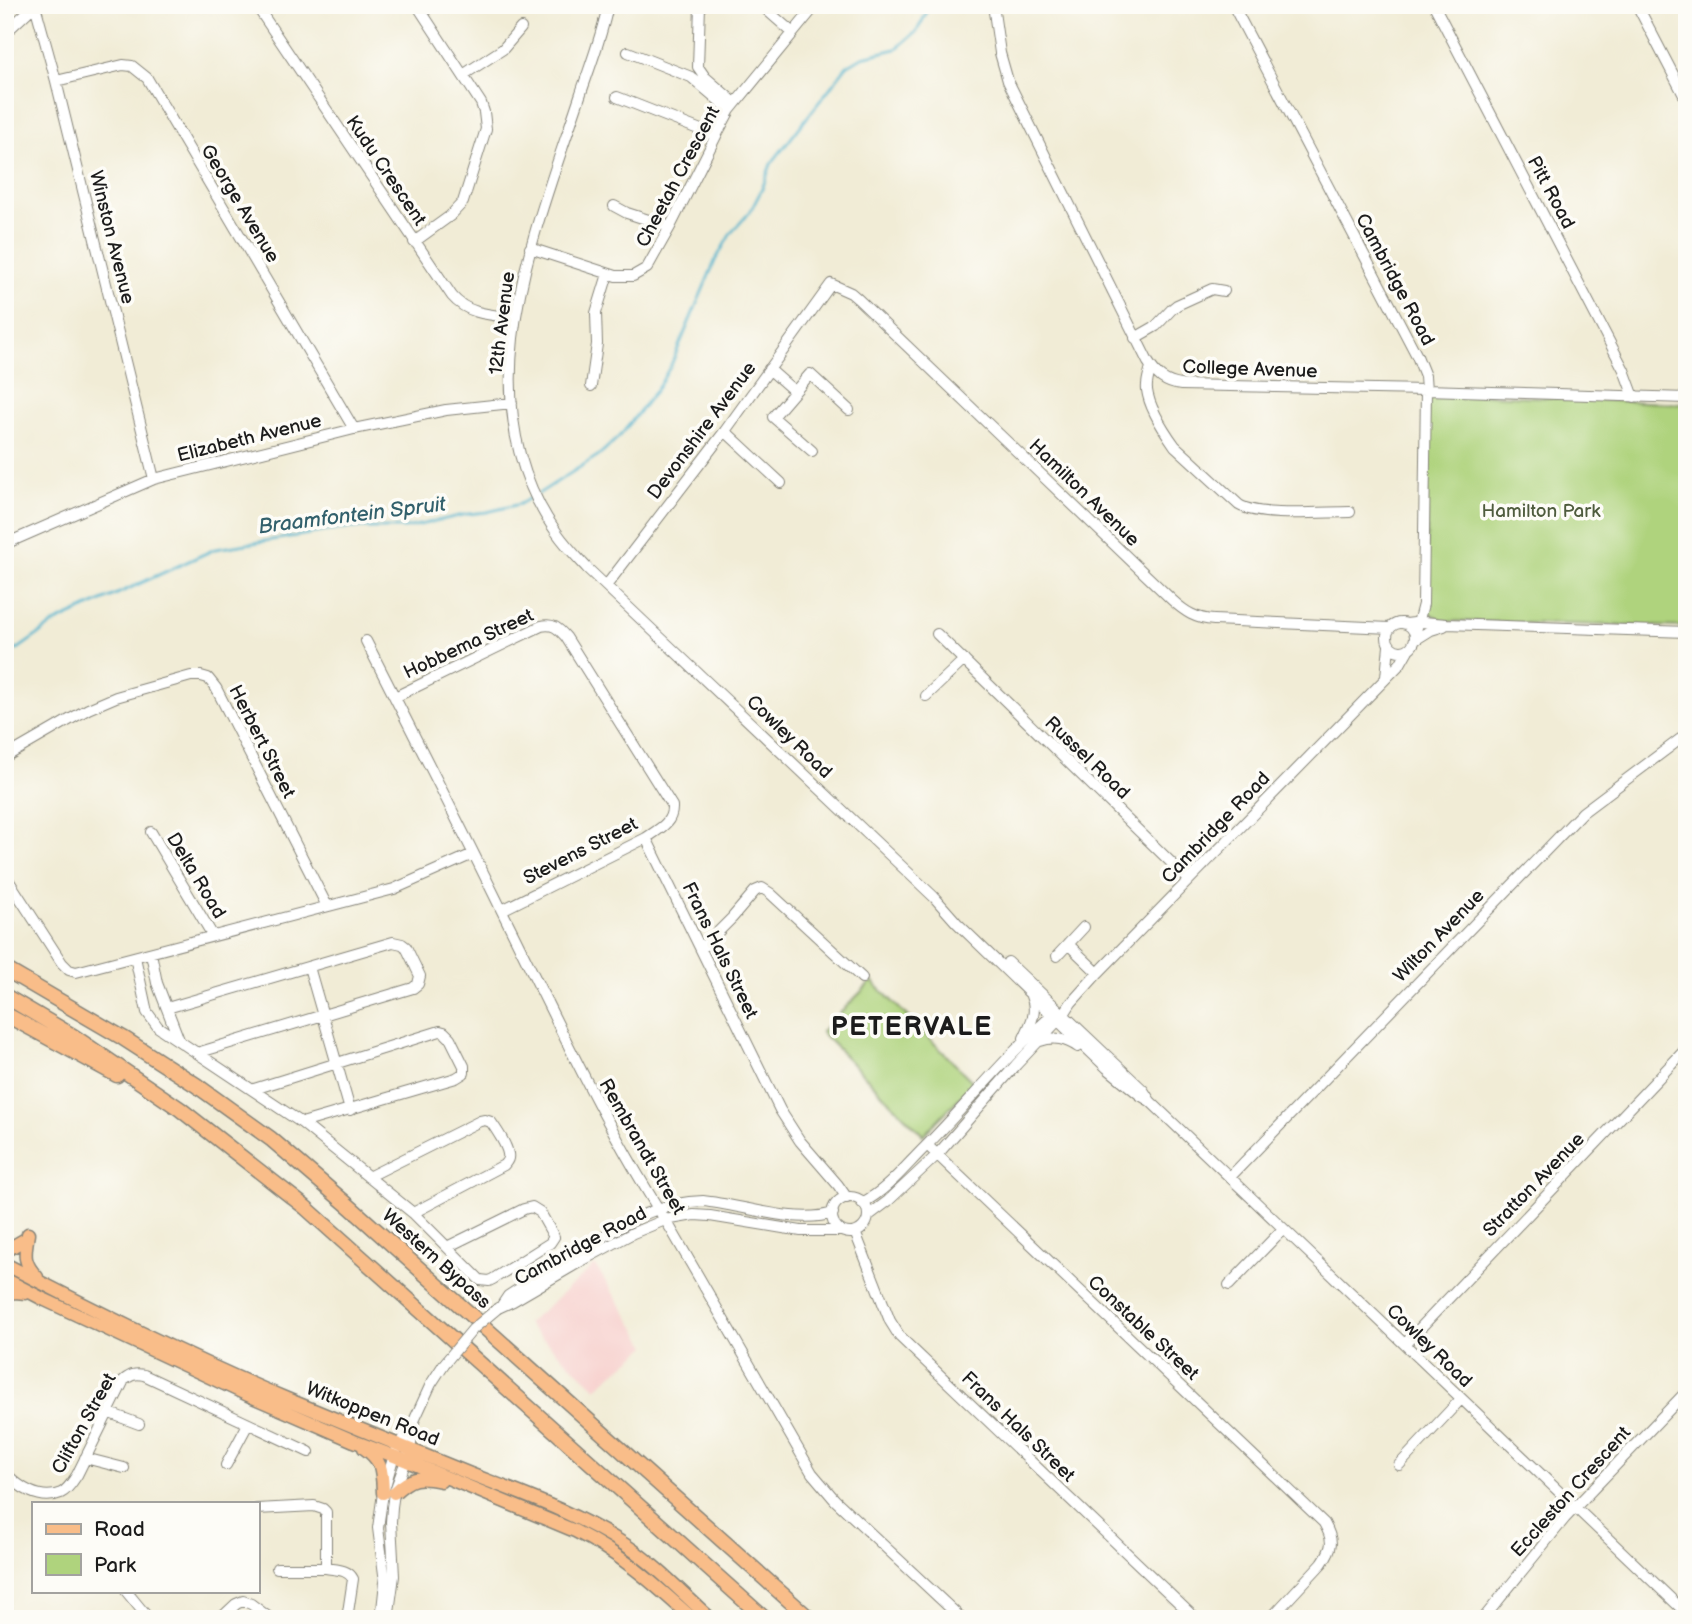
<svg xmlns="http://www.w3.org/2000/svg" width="1692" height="1624" font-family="'Balsamiq Sans',sans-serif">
<rect width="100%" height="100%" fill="#fdfcf7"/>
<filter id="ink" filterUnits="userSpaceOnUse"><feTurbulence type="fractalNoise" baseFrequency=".0143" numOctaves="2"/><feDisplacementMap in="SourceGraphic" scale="14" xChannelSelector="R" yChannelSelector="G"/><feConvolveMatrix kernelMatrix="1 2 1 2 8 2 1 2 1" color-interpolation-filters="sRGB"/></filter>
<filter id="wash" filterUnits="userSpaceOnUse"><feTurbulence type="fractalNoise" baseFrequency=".00686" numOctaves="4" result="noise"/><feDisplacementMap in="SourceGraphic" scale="28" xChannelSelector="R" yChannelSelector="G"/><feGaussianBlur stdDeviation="1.57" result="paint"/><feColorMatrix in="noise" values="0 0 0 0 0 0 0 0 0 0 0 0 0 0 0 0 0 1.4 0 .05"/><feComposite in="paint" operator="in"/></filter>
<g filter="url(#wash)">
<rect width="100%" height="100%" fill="#f1ecd6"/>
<path fill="#f7d0cd" d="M595,1265L647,1346L596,1388L527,1324Z"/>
<path fill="#afd37d" stroke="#66784c" stroke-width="2" d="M1427,392L1687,404V627L1444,621L1431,614L1427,608Z
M872,981L974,1083L923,1135L821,1032Z"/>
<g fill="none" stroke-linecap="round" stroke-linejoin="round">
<path stroke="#4eb2cd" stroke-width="2.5" d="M538,494L599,455L621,435L659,386L671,365L715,261L731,233L750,212L762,189L771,164L847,66L862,57L896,49L917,31L927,12L929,5
M5,654L18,649L56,622L215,549L348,528H406L468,514L487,512L520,504L532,497"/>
</g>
</g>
<g filter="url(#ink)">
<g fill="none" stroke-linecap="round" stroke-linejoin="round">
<defs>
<path id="minor" d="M35,5L56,81L154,479
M256,5L452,296C468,315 492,315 516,318
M608,5C602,36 590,66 580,96C535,232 462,401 557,533C566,546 577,557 588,569L934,897L957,923L1107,1068L1140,1095L1150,1101
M700,5L698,67L705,77L735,103
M761,5L793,33
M993,5L1000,53L1008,81L1148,362C1156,375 1165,383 1181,385L1426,390L1687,398
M1233,5L1417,356L1425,376L1426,390L1423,604L1415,635
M1434,5L1624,370L1634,397
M1637,5L1687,101
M5,33L35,5
M628,52L691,77L730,110
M463,75L503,49L521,28
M56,81L123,65L132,66L147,78L354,429
M617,97L716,136
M614,206L627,213L670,227
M414,242L450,216L463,202L486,129L484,112L481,103L417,5
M530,248L616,276H633L647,268L670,227L716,136L730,110L816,5
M1135,338L1156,326L1172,309L1177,305L1212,289L1224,291
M1151,367C1149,375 1146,382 1147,390C1149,407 1165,432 1175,446L1239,505C1261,518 1323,512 1350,512
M769,369L794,391
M591,386L597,344L596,313L608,274
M725,431L781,483
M812,451L773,417L810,374L849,410
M5,544L154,479L354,429L446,410L512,403
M606,586L725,431L831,284L851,293L858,299L1172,600C1185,612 1196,619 1214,620L1390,628
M1387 637a14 14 0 1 1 28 0a14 14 0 1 1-28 0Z
M1406,624L1423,622L1447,624L1687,632
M937,634L1188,879
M1415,640L1431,630L1444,626
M366,641C412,731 458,821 502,911C556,1019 605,1127 671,1229L812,1473L835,1500L962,1619
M1386,677L1389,646
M926,696L964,660
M395,697L541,626C553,623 558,628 566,637L672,806C673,823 659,829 646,838L502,910
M5,757L88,709L116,697L191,676H201L208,678L216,688L327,906
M151,832L213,936
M646,838L780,1110L800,1141L838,1185L847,1198
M5,875L62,963L69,970L76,972L394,889L473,854
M1068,944L1098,973
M702,948L732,918L755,891L762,888L770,893L862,978
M151,953L157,983L179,1040
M1057,956L1084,927
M135,957L147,1012L158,1027L302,1123L413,1213L480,1280L489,1281L493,1279L550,1243L554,1237L540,1212L532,1207L524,1209L447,1247
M1008,962L1143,1090L1150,1101L1687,1614
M309,967L350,1110
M167,1008L393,942L402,944L406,947L420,976L418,984L413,988L197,1053
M1024,1038C1031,1023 1038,1012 1031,996
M1040,1041C1055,1036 1066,1039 1078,1047
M254,1089L440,1031L444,1032L450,1038L464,1066V1073L456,1078L302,1123
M927,1145L1324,1523C1334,1541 1333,1547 1322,1563L1270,1619
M368,1177L480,1121L485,1120L491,1122C496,1129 507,1146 508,1154C509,1159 507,1161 504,1165L413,1213
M1230,1177L1583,812L1687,734
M832 1215a18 18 0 1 1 36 0a18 18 0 1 1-36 0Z
M862,1203C887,1190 904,1168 923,1149C968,1104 1008,1053 1056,1012
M868,1216L888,1201L937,1155L1016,1065L1064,1014L1071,1003L1098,973L1400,664L1408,650
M855,1232L890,1321L900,1337L1196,1619
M1229,1285L1283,1229
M502,1305L508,1296C537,1277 566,1258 597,1240C633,1219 660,1202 703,1201C742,1205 797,1225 833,1213
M498,1308L513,1301L583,1260L633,1233L665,1220L694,1215L710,1216L801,1231H842
M1405,1344L1687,1048
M107,1412L139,1424
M85,1458L124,1468
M226,1465L248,1424
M1399,1465L1461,1399
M5,1472C18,1487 40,1502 61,1493C68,1490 73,1481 77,1475L124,1380C131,1375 135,1373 144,1375L309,1452
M257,1509L314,1506L323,1509L326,1512V1568C336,1570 348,1569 353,1579L347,1619
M277,1568H326
M126,1591L149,1619
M220,1619L236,1604L243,1601L251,1604L271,1619
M381,1619L385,1582L378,1528L383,1493L394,1455L399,1445L414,1421L431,1384L444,1364
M388,1619L394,1576L391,1522L392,1507L394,1493L410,1450L414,1425
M1483,1619L1565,1518L1687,1391"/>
<path id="major" d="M28,1234C25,1253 22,1262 37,1277
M5,1251L24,1240
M5,1264C98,1312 191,1359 287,1399C347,1424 408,1449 468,1473C522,1494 579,1514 627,1546C657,1566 683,1594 711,1619
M5,1279L43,1299L248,1395L354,1441L407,1461L575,1531C623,1555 654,1584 693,1619
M5,1294L15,1292L26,1293
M364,1448C383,1461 382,1471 383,1493
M394,1493C411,1477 418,1476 441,1481"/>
<path id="highway" d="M5,969L123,1038L196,1085L271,1139L349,1206L810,1619
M5,996L73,1036L180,1109L305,1207L765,1619
M5,1014L117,1075"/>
</defs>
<use href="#minor" stroke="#868479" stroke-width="12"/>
<use href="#major" stroke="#868479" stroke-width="15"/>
<use href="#highway" stroke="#868479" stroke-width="17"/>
<use href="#minor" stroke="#fff" stroke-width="10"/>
<use href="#major" stroke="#f9bd89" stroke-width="12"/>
<use href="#highway" stroke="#f9bd89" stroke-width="14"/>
<defs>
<path id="minor-bridge" d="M444,1364L473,1329L498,1308"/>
</defs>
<use href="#minor-bridge" stroke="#868479" stroke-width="12" stroke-linecap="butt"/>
<use href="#minor-bridge" stroke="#fff" stroke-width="10"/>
</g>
</g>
<g text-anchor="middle" stroke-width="7" stroke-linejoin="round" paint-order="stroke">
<g font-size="19" fill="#1c1c1c" stroke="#fdfcf7">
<text transform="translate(387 170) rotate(56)" y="7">Kudu Crescent</text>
<text transform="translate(677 176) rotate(-62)" y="7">Cheetah Crescent</text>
<text transform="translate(1552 192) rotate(62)" y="7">Pitt Road</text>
<text transform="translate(241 203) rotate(59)" y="7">George Avenue</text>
<text transform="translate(113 237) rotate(76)" y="7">Winston Avenue</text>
<text transform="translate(1396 279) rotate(62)" y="7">Cambridge Road</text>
<text transform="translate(501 323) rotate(-83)" y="7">12th Avenue</text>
<text transform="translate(1250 368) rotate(2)" y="7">College Avenue</text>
<text transform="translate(701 430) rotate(-53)" y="7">Devonshire Avenue</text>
<text transform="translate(249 437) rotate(-14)" y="7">Elizabeth Avenue</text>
<text transform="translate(1085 492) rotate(44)" y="7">Hamilton Avenue</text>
<text transform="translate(468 643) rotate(-25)" y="7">Hobbema Street</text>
<text transform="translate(790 736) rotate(44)" y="7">Cowley Road</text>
<text transform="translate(263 741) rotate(63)" y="7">Herbert Street</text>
<text transform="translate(1088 757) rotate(44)" y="7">Russel Road</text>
<text transform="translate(1215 827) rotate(-46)" y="7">Cambridge Road</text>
<text transform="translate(580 850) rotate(-27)" y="7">Stevens Street</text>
<text transform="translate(197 875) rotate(59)" y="7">Delta Road</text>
<text transform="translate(1438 935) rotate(-46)" y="7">Wilton Avenue</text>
<text transform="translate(721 950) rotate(64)" y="7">Frans Hals Street</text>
<text transform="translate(643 1146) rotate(60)" y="7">Rembrandt Street</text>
<text transform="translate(1533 1184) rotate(-46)" y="7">Stratton Avenue</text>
<text transform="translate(580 1245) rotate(-28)" y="7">Cambridge Road</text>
<text transform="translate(437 1258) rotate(42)" y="7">Western Bypass</text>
<text transform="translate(1144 1327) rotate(43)" y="7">Constable Street</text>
<text transform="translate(1430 1345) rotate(44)" y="7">Cowley Road</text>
<text transform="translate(373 1413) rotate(22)" y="7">Witkoppen Road</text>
<text transform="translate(83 1423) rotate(-61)" y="7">Clifton Street</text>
<text transform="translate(1019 1426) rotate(44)" y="7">Frans Hals Street</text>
<text transform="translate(1570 1491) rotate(-48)" y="7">Eccleston Crescent</text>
</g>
<g font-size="19" fill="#4f5c3e" stroke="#fdfcf7">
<text x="1541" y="517">Hamilton Park</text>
</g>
<g font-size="21" font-style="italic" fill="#32606c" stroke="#fdfcf7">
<text transform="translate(352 515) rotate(-7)" y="7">Braamfontein Spruit</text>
</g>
<g font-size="26" font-weight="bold" letter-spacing="2" fill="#1c1c1c" stroke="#fdfcf7">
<text x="912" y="1035">PETERVALE</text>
</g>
</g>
<rect width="1692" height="1624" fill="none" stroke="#fdfcf7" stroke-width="28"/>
<rect x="32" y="1502" width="228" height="91" fill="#fdfcf7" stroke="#a3a29f" stroke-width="2"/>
<rect x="46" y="1524" width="35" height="10" fill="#f9bd89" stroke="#a3a29f" stroke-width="2"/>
<text x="94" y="1536" font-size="21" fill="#1c1c1c">Road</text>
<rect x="46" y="1554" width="35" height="21" fill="#afd37d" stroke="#a3a29f" stroke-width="2"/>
<text x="94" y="1572" font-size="21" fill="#1c1c1c">Park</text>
</svg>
